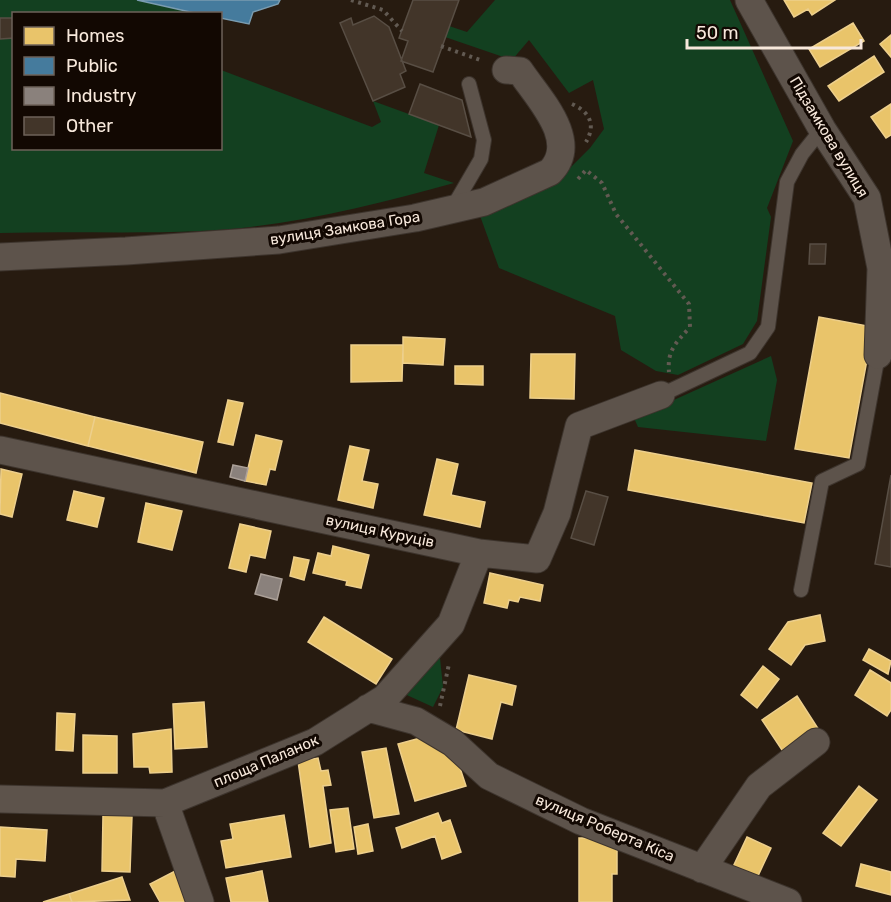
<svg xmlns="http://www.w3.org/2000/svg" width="891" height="902" font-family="Rubik,sans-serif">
<rect width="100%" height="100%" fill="#271b10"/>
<path fill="#134020" d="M0,0H137L198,13L14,14L13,18H0Z
M495,0H730L793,141L767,208L771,217L757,321L743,344L678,375L656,371L621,350L615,316L499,268L479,213L558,180L590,148L604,129L593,80L569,93L529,40L512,60L445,37L449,26L467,32Z
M13,38L14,148H220L221,70L372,127L381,122L373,101L439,125L424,173L454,183C374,205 283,228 200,231C133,234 67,231 0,233V39Z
M771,356L777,380L766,441L638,427L634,418Z
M439,648L443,687L433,707L398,691Z"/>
<path fill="#e9c46a" stroke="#edcf8c" stroke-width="1.5" d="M784,0H835L812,15L808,9L794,17Z
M853,23L864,41L820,67L809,49Z
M891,35V57L880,44Z
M874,56L884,72L839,101L828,86Z
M891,104V135L886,138L871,117Z
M819,317L873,327L849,458L795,449Z
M403,337L445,339L443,365L403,363Z
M351,345H403L402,381L351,382Z
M531,354H575L574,399L530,398Z
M455,366H483V385L455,384Z
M0,393L95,417L88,446L0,423Z
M228,400L243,403L233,445L218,442Z
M95,417L203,442L196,473L88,446Z
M256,435L282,441L275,470L270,469L266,485L245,481Z
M350,446L369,450L362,481L378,484L373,508L338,500Z
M635,450L812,483L804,523L628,490Z
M437,459L458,464L451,495L485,502L480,527L424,515Z
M1,469L22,474L12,517L0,514Z
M74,491L104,498L97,527L67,520Z
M146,503L182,511L172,550L138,542Z
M240,524L271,531L265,558L250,555L246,572L229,568Z
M333,546L369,555L361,588L346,585L347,581L313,573L318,553L331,556Z
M294,557L309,560L304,580L290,576Z
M490,573L543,585L540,601L520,597L518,602L509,600L507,608L484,603Z
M820,615L825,641L805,645L791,665L769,649L788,622Z
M324,617L392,659L376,684L308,642Z
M869,649L891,661L888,674L863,660Z
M763,666L779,679L757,708L741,695Z
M870,670L891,683V710L887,716L855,695Z
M469,675L516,686L512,705L501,702L492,739L456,730Z
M797,696L819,730L784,753L762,720Z
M204,702L207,747L175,749L173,704Z
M57,713L75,714L73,751L56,750Z
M171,729L172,772L150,773L149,767H134L133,734Z
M83,735L117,736V773H83Z
M431,735L459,765L466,786L415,801L398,744Z
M386,748L399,814L374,818L362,752Z
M318,758L321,771L328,770L331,785L323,786L331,843L310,847L298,761Z
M859,786L877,800L841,846L823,833Z
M348,808L354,849L336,852L330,810Z
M438,813L442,823L450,820L461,852L442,859L435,836L402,848L396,828Z
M103,815L132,816L130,872L102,871Z
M284,815L291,857L226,868L221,841L233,839L230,824Z
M368,824L373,851L358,854L354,827Z
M0,827L47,830L45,861L16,859L15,877L0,876Z
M747,837L771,848L757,878L733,867Z
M579,838H617V874H612V902H579Z
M861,864L891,872V895L856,886Z
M179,869L196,902H160L150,884Z
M262,871L268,902H231L226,878Z
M122,877L130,900L72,902L69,894Z
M69,894L72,902H43Z"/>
<path fill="#457b9d" stroke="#7a9cb0" stroke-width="1.5" d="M137,0H280L278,4L253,12L249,24L220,18V14H199Z"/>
<path fill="#8a817c" stroke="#aba098" stroke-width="1.5" d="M233,465L248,468L245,481L230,477Z
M261,574L282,579L277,600L255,594Z"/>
<path fill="#423529" stroke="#584e44" stroke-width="1.5" d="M413,0H459L433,72L401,61L408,41L399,38Z
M374,16L389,27L406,71L400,74L405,87L373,101L340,23L351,18L353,25Z
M0,18H14V38L0,39Z
M420,84L462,100L471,137L409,114Z
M810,244H826L825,264H809Z
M891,475V567L875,564Z
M586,491L608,497L594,545L571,538Z"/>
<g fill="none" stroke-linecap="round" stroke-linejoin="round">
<defs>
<path id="lane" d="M453,207L481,159L484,140L469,84
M661,395L750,353L768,327L787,182L802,154L822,129
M801,590L822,481L858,464L878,355"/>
<path id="street" d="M749,0L822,129L867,198L881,268L878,355
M0,257L126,251L279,240L415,218L484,202L550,172C581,141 538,98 520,71L506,70
M0,450L479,553L537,559L557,513L579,426L661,395
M368,708L416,721L453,743L489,776L581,821L788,902
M0,799L165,803L315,742L385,698L451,624L479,553
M165,803L200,902
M702,869L759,786L816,742"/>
</defs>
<use href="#lane" stroke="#3d342d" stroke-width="16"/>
<use href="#street" stroke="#3d342d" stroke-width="29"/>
<path stroke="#625a52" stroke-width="4" stroke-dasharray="3 4.5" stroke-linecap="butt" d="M351,0L383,10L402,31
M441,46L483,61
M572,104C590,112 596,125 586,142
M578,179L586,170L602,183L616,214L689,304L690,327C676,343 667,350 669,372
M440,706L449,664"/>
<use href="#lane" stroke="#5d534b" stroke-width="14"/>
<use href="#street" stroke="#5d534b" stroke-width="27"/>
</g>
<g text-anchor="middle" stroke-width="6" stroke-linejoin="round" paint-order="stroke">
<g font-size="15" fill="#f7e8db" stroke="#120802">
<text transform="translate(829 137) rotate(59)" y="5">Підзамкова вулиця</text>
<text transform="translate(345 228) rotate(-9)" y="5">вулиця Замкова Гора</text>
<text transform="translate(380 531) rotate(12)" y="5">вулиця Куруців</text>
<text transform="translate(266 761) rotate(-23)" y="5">площа Паланок</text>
<text transform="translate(605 828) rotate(23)" y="5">вулиця Роберта Кіса</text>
</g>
</g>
<rect x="12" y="12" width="210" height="138" fill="#120802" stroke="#6e6259" stroke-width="1.5"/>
<rect x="24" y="27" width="30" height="18" fill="#e9c46a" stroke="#6e6259" stroke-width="1.5"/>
<text x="66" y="42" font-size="18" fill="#f7e8db">Homes</text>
<rect x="24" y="57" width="30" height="18" fill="#457b9d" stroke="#6e6259" stroke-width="1.5"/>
<text x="66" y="72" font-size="18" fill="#f7e8db">Public</text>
<rect x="24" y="87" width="30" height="18" fill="#8a817c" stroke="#6e6259" stroke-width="1.5"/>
<text x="66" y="102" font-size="18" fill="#f7e8db">Industry</text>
<rect x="24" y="117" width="30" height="18" fill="#423529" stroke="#6e6259" stroke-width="1.5"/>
<text x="66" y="132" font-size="18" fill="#f7e8db">Other</text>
<path d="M687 39v9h174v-9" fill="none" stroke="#f7e8db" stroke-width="3"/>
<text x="696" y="39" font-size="18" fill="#f7e8db" stroke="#120802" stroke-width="4.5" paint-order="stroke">50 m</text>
</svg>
